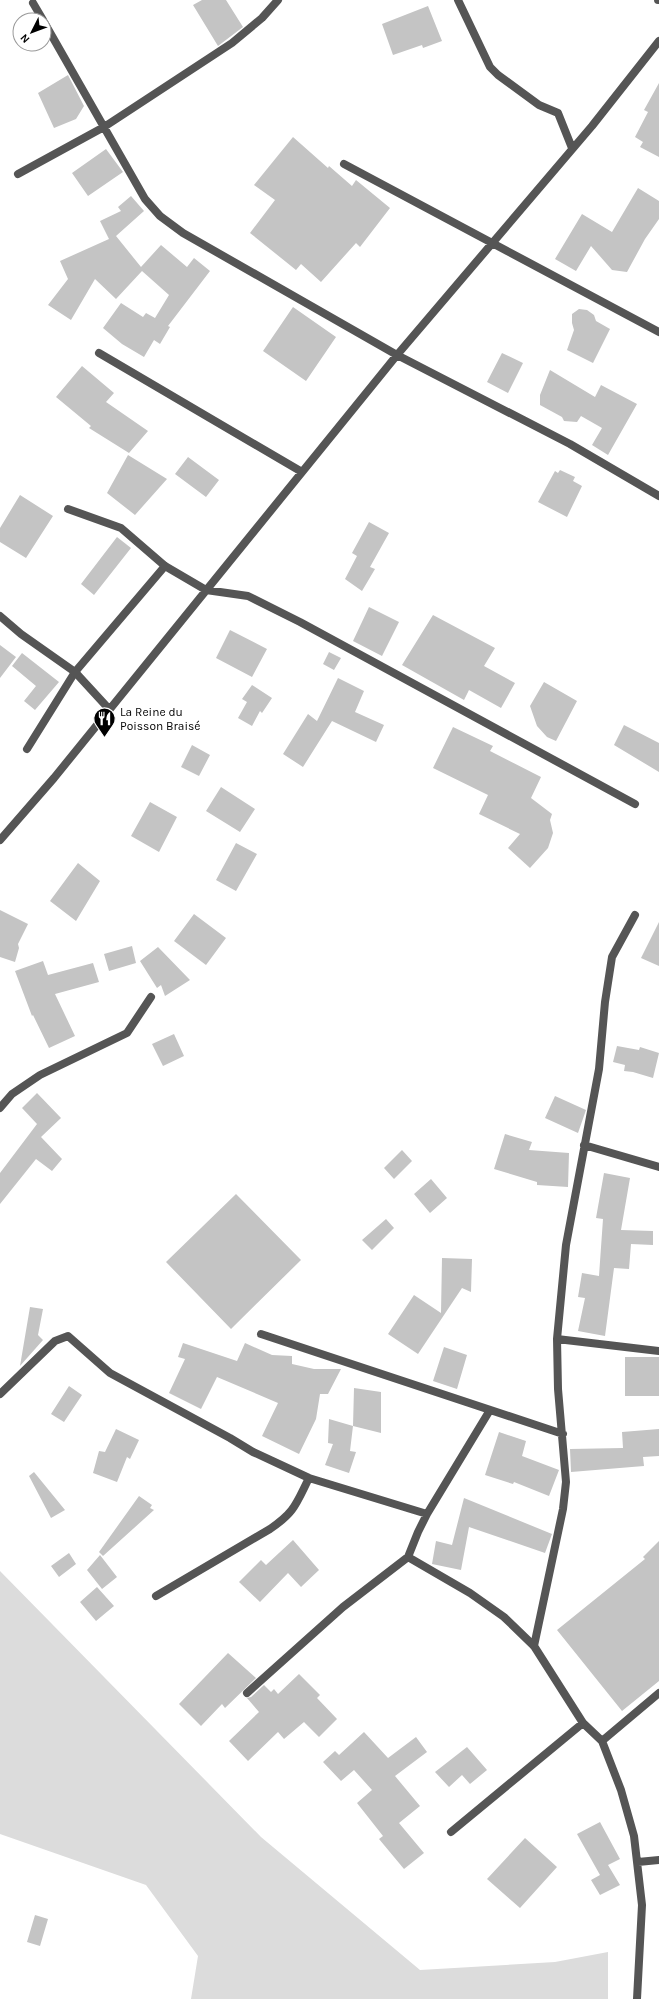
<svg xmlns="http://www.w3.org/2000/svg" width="659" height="1999" font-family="Karla,sans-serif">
<rect width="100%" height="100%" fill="#fff"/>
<path fill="#dcdcdc" d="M0,1571L261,1837L420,1970L555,1962L608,1952V1999H191L198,1956L146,1885L0,1834Z"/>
<path fill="#c4c4c4" d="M202,0H226L243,27L218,46L193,5Z
M428,6L442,41L423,48L422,45L393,55L382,24Z
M68,75L84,106L76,119L54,128L38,93Z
M659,83V157L640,147L643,142L635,137L648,112L644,110Z
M293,137L328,168L329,166L352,186L356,180L390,208L360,247L356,243L321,282L301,264L296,270L250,233L275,200L254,185Z
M106,149L123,172L88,196L72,173Z
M638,188L659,201V219L645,239L627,272L612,270L591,246L576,271L555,259L582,214L612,232Z
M131,196L144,211L116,236L141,267L161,245L187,267L194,258L210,271L168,326L170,327L160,344L154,340L144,357L122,344L103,328L121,303L143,317L146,313L155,318L169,295L142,271L116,299L95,279L71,320L48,305L68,279L60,261L109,239L100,221L121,211L118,207Z
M293,307L336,337L306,381L263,351Z
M579,309L587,310L594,315L596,321L610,329L593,363L567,350L574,330L572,323V314Z
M502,353L523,363L508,393L487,382Z
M82,366L114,393L106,402L148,431L129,453L89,428L91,426L56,397Z
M550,370L595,397L601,385L637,404L608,455L592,445L602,428L581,416L577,422L564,421L562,417L540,405V395Z
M128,455L167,479L135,515L107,493Z
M188,457L219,480L206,497L175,474Z
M560,470L575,477L573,481L582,486L567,517L538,502L555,471L558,473Z
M20,495L53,516L26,558L0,542V528Z
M369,522L389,533L370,567L375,569L362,591L345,579L357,556L352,553Z
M117,537L131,548L94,595L81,584Z
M369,607L399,622L382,656L353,641Z
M433,615L495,648L484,666L515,683L501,708L469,690L464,700L402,665Z
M230,630L267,649L252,677L216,658Z
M0,645L16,657L0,678Z
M329,652L341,658L334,670L323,664Z
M22,653L59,682L35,710L24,701L36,686L12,666Z
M338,678L364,691L355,712L384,725L376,742L332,721L303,767L283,754L308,714L317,721Z
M544,682L577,701L556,741L547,737L537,726L530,706Z
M252,685L272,698L262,713L260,711L252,726L238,718L247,702L242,699Z
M624,725L659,743V772L614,745Z
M453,727L493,746L490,751L541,777L531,798L552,814L550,820L553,833L548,848L530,868L508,848L520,834L479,814L488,795L433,768Z
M192,745L210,755L199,776L181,767Z
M221,787L255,809L240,832L206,811Z
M150,802L177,817L159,852L131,836Z
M236,843L257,854L236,891L216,880Z
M78,863L100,881L76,921L50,901Z
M0,910L28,924L18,944L19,948L15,962L0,957Z
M194,914L226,938L206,965L174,941Z
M659,922V966L641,958Z
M132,946L136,963L109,971L104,954Z
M158,947L190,980L165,996L161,985L157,988L140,961Z
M43,961L48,975L93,963L99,982L55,994L75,1036L49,1048L33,1015L32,1016L15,971Z
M174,1034L184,1056L163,1066L152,1044Z
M617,1046L639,1050L640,1047L659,1053L653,1078L633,1072L624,1071L625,1065L613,1062Z
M37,1093L61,1118L41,1137L62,1159L52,1171L36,1159L0,1204V1173L37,1124L22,1108Z
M555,1096L586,1110L578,1133L545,1118Z
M505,1134L532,1142L529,1150L569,1153L568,1187L537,1185V1182L494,1169Z
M402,1150L412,1161L394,1179L384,1168Z
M604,1173L630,1178L621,1230L653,1231V1245L631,1244L629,1269L614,1268L605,1336L578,1331L585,1298L578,1297L582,1273L599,1276L603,1219L596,1218Z
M431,1179L447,1198L430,1213L414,1194Z
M236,1194L301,1260L231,1329L166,1262Z
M386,1219L394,1228L372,1250L362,1240Z
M442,1258L472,1259L471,1292L462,1288L418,1354L388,1334L414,1295L441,1313Z
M30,1307L43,1309L38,1335L43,1340L20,1366Z
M183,1343L237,1361L245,1343L272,1355L292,1356V1364L314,1369H341L328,1394H320L316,1419L299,1454L262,1436L278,1403L217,1377L201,1409L169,1393L185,1359L178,1357Z
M444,1347L467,1355L457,1389L433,1381Z
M625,1357H659V1396H625Z
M69,1386L82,1395L64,1422L51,1414Z
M354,1388L381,1392V1433L353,1426Z
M329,1419L353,1426L350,1451L356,1452L349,1473L325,1465L333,1444L328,1443Z
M116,1429L139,1440L130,1459L127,1457L117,1482L93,1473L99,1451L105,1452Z
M659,1429V1456L643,1457L644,1466L571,1472L570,1449L623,1448L622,1432Z
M499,1432L526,1441L522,1456L559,1470L549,1496L514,1482L513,1484L485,1475Z
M34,1472L65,1510L51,1518L29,1476Z
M139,1496L152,1505L150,1508L154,1510L103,1556L99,1552Z
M464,1498L552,1534L545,1553L469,1527L461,1570L432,1564L436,1541L452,1545Z
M293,1540L319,1570L301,1587L288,1573L260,1602L239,1582L261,1560L266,1565Z
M659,1541V1681L622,1711L557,1630L645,1559L643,1557Z
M69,1553L76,1564L59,1577L51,1566Z
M100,1555L117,1577L102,1589L87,1570Z
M97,1587L114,1606L96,1621L80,1602Z
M228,1653L256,1678L225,1708L222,1704L201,1726L179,1704Z
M299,1674L320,1695L317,1698L337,1719L319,1737L304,1722L284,1739L278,1732L248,1761L229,1741L259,1712L247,1698L251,1697L264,1685L271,1692L274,1689L278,1694Z
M364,1732L388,1758L416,1737L427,1752L395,1776L420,1806L399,1823L424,1853L404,1869L379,1839L383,1836L357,1803L372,1790L354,1770L341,1781L323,1762L335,1751L339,1755Z
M467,1747L487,1770L470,1784L462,1775L449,1787L435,1772Z
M600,1822L620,1859L608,1865L620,1885L600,1895L591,1880L600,1875L577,1834Z
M525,1838L557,1867L520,1908L487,1879Z
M35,1915L48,1919L40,1946L27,1942Z"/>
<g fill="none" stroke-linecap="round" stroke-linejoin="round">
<path stroke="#555" stroke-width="8" d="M658,0H659
M27,749L75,672L165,566"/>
<path stroke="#555" stroke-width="8" d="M458,0L490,67L498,75L539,105L558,113L572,148
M33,3L43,20
M44,22L145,199L160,216L183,233L397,355L570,444L659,496
M344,164L659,332
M18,174L104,127L232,43L262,18L278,0
M99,353L302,472
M68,509L121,528L165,566L206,590L248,596L300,622L635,804
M0,616L21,634L75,672L109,709
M0,840L54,778L397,355L592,126L659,41
M0,1108L12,1094L40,1075L127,1033L151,997
M584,1145L659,1167
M261,1334L563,1434
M557,1339L659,1351
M0,1394L55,1341L68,1336L110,1373L230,1438L253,1452L309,1478L427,1514
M408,1557L470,1593L504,1617L534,1646L583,1723L602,1741L621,1790L634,1836L642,1905L637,1999
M156,1596L270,1529C295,1512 296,1504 309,1478
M534,1646L563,1509L566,1482L558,1389L557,1339L566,1245L599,1069L605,1002L612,957L635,915
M247,1693L343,1607L408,1557L418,1532L427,1514L490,1410
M602,1741L659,1693
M451,1832L583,1723
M638,1862L659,1860"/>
</g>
<defs>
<symbol id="restaurant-pin" viewBox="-11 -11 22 30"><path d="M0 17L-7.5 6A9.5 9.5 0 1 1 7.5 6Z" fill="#000" stroke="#fff"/><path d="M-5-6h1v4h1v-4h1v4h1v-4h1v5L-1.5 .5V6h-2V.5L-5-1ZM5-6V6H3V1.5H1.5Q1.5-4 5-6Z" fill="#fff"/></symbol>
</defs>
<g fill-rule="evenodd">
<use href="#restaurant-pin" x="92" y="706" width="25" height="34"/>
</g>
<g text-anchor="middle" stroke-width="3" stroke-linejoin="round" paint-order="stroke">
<g font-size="12" fill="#000" stroke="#fff" text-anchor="start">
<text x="120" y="716">La Reine du<tspan x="120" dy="14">Poisson Braisé</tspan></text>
</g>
</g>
<g transform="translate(32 32) rotate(228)"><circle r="19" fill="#ffffff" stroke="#999999"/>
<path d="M0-3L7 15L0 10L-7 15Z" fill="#000000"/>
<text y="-6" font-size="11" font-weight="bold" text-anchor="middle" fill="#000000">N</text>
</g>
</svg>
